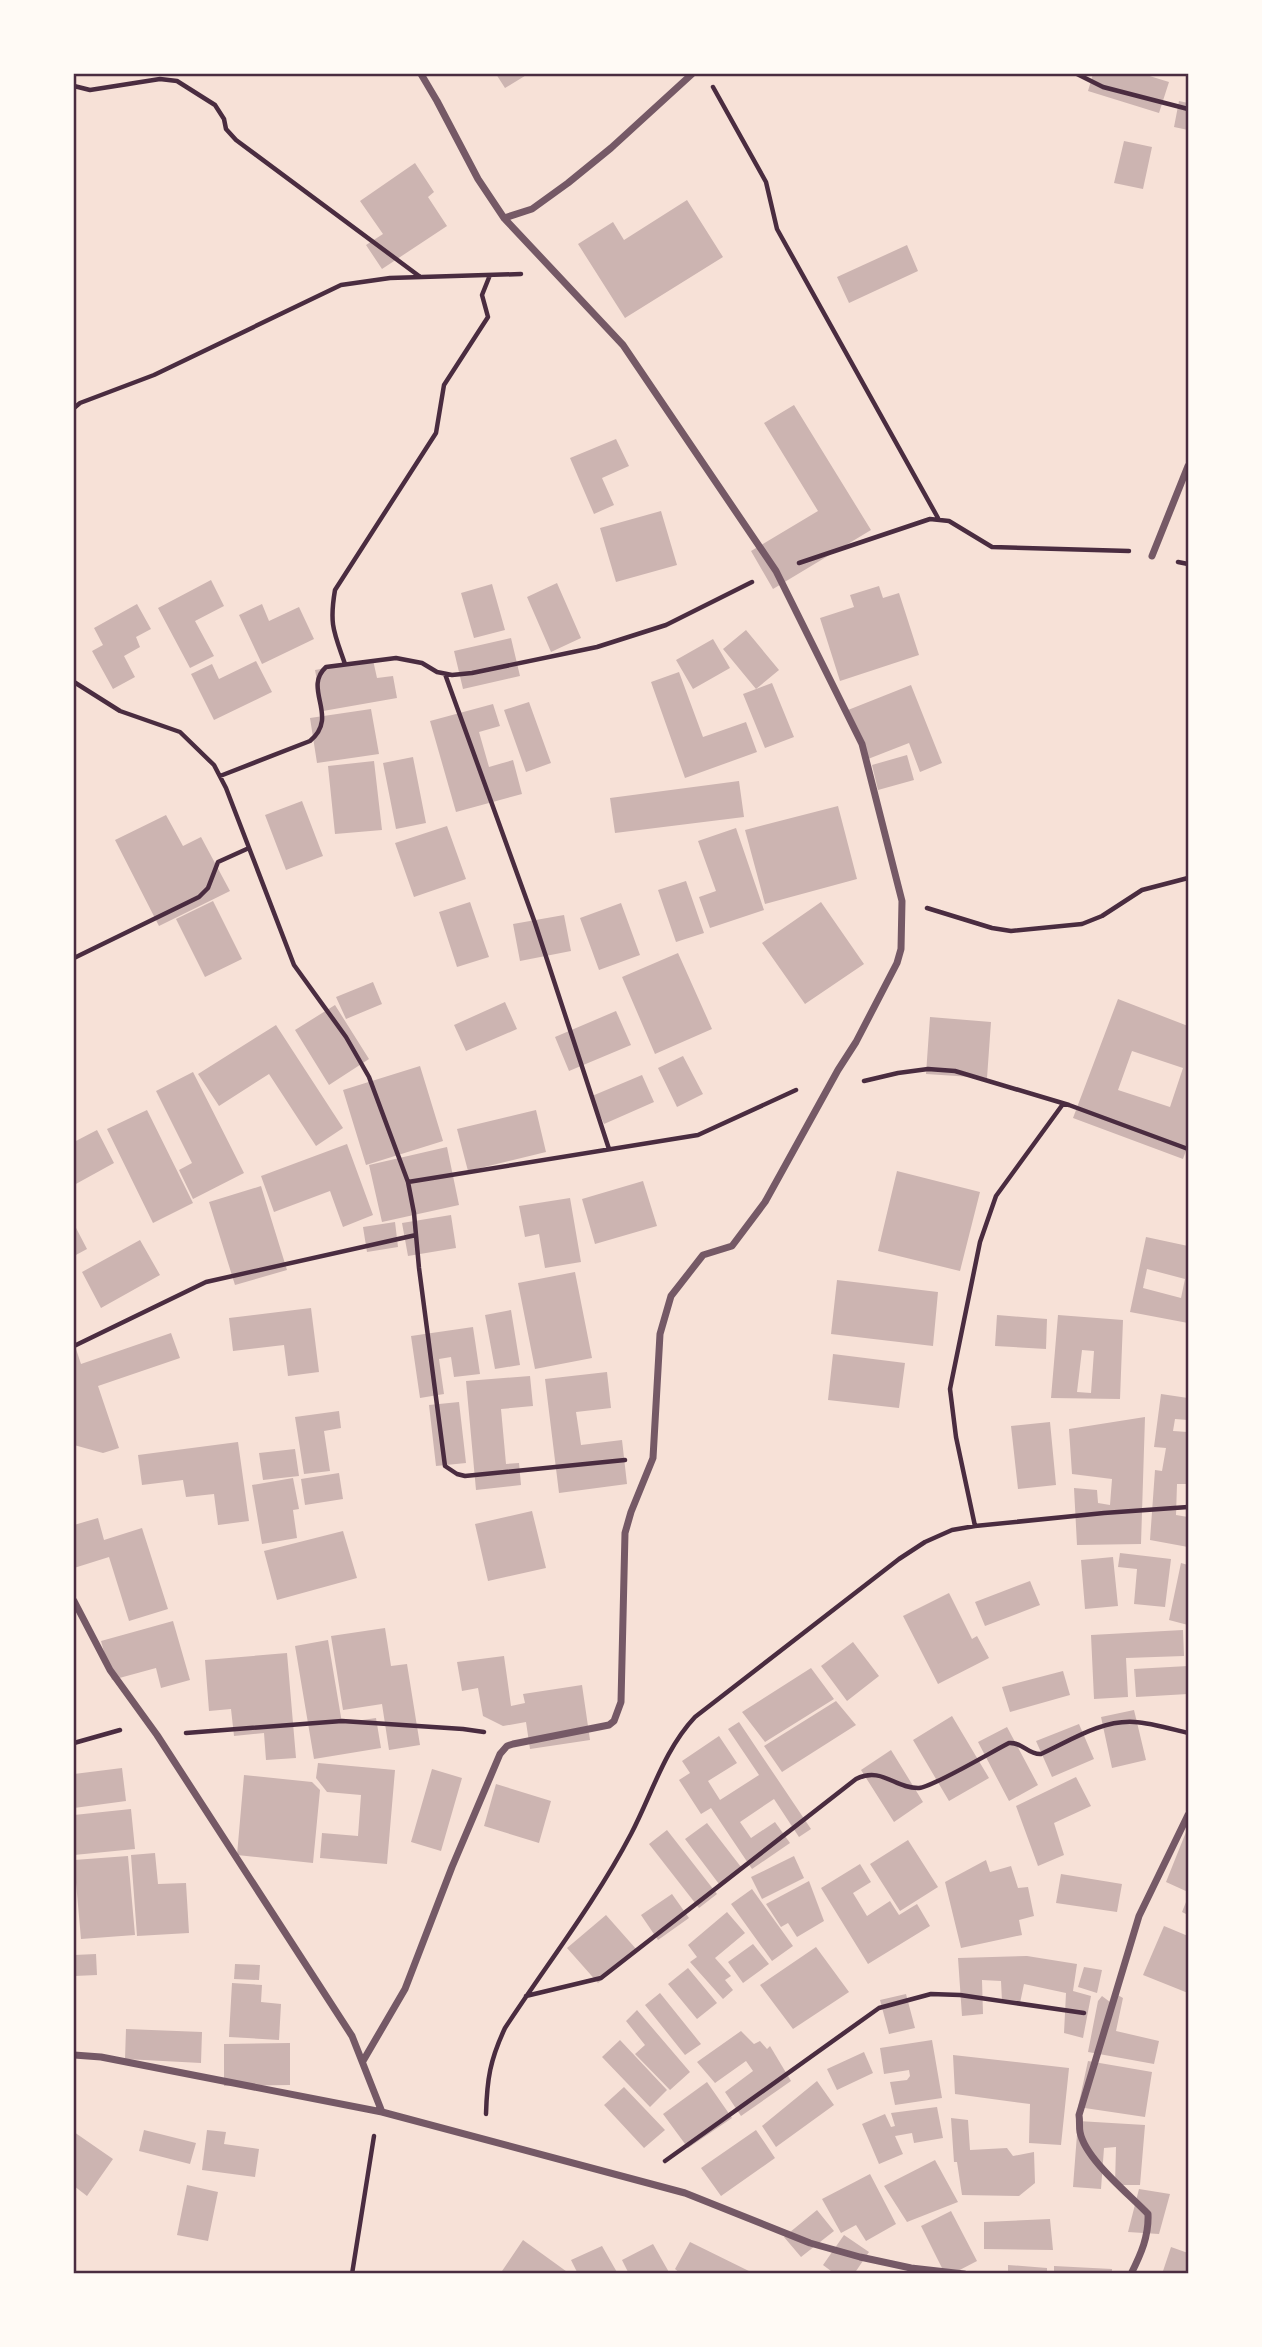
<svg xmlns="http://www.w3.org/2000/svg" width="1262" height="2347" font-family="Barlow,sans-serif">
<rect width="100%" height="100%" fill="#f7e1d7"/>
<path fill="#ccb4b1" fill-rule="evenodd" d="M496,74H528L505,88Z
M1093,74H1143L1169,82L1159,113L1088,91Z
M1179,101L1188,103V130L1174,127Z
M1124,141L1152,147L1143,189L1114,183Z
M415,163L434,192L428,197L447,226L382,269L366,245L383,234L360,201Z
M687,200L723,257L625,318L578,244L613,222L624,240Z
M907,245L918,271L849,303L837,277Z
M794,405L871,530L773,589L751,551L818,511L764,423Z
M616,439L629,466L602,478L614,505L594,514L570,458Z
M661,511L677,565L616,582L600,528Z
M211,580L224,606L195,621L214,656L190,668L158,608Z
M557,583L581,638L551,652L527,597Z
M492,584L505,630L474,638L461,593Z
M879,586L883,598L899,593L919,655L840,681L820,618L854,607L850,595Z
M137,604L151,629L136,637L140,647L124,656L135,677L113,689L92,651L103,645L94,628Z
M262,604L269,621L299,607L314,639L262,664L239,615Z
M746,630L779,670L756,689L723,649Z
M511,638L520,676L463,689L454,651Z
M713,639L730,668L693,689L676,660Z
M373,660L377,678L393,676L397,698L323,711L315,670Z
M256,661L272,692L214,720L191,674L212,664L219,679Z
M679,672L703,737L746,722L757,752L685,778L651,682Z
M772,683L794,737L765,748L743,694Z
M911,685L942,763L920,772L909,743L868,759L848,710Z
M529,702L551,763L526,772L504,710Z
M493,704L500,726L479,732L489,767L513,760L522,794L456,812L430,721Z
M371,709L379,754L317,763L310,718Z
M907,755L914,780L878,790L872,765Z
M413,757L426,823L396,829L383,763Z
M374,761L382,830L335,834L328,766Z
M739,781L744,817L615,833L610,798Z
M302,801L323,856L286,870L265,815Z
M838,806L857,879L765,904L745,830Z
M166,815L183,846L201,837L230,891L159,926L115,840Z
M447,826L466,879L414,897L395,843Z
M736,828L764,910L710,928L699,897L716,891L698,841Z
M686,881L704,933L676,942L658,890Z
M213,901L242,959L205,977L176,919Z
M470,902L489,957L457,967L439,912Z
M821,902L864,964L805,1004L762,943Z
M621,903L640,955L599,970L580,918Z
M564,915L571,951L520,961L513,924Z
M678,953L712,1029L655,1054L622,977Z
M373,982L382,1004L346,1019L336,997Z
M1118,999L1188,1026V1145L1183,1159L1073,1118ZM1132,1051L1183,1068L1170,1107L1118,1090Z
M505,1002L517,1029L466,1051L454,1025Z
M335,1005L369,1059L329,1085L295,1030Z
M616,1011L631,1045L569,1071L555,1037Z
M930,1017L991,1022L987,1078L926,1074Z
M276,1025L343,1128L316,1146L269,1074L219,1106L198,1074Z
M683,1056L703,1094L677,1107L658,1068Z
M420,1066L443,1141L366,1165L343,1090Z
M193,1072L244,1173L193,1199L179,1170L192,1163L156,1091Z
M642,1075L654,1102L604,1124L592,1096Z
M147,1110L193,1203L153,1223L107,1129Z
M536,1110L546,1152L468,1171L457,1129Z
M97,1130L114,1163L74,1185V1142Z
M347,1144L373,1215L343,1227L330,1191L274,1212L261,1176Z
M447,1147L459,1205L382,1222L369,1165Z
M897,1171L980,1192L960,1271L878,1251Z
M643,1181L657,1226L595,1244L582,1199Z
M261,1186L287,1270L235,1285L209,1202Z
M570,1198L581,1262L545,1268L539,1234L525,1237L519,1206Z
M451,1215L456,1248L408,1256L402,1223Z
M395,1222L398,1247L367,1252L363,1227Z
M74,1224L87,1249L74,1256Z
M1146,1237L1188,1246V1323L1130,1312ZM1147,1269L1185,1279L1181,1298L1143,1288Z
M140,1240L160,1275L101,1308L82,1272Z
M575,1272L592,1358L535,1369L518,1283Z
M837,1280L938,1292L933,1346L831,1334Z
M311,1308L319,1372L288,1376L284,1345L233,1351L229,1318Z
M511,1310L520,1365L495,1369L485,1315Z
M997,1315L1047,1319L1046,1349L995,1346Z
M1058,1315L1123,1320L1120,1399L1051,1398ZM1082,1350L1094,1351L1091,1393L1077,1392Z
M473,1327L480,1374L454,1377L451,1357L439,1359L444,1394L420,1398L411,1336Z
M171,1333L180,1358L98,1386L119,1448L103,1453L74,1445V1343L81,1364Z
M833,1354L905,1363L899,1408L828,1400Z
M607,1372L611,1408L576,1412L581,1445L622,1440L627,1484L559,1493L545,1379Z
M530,1376L533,1406L501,1409L506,1464L519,1463L521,1485L476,1490L466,1381Z
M1161,1394L1188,1398V1420L1175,1419L1173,1431L1188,1432V1484H1177L1176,1515L1188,1517V1547L1150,1540L1155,1470L1162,1471L1166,1448L1154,1447Z
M459,1402L466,1463L436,1466L429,1405Z
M339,1411L341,1428L324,1431L330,1471L304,1474L295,1417Z
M1145,1417L1141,1544L1077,1545L1074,1488L1097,1490L1098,1503L1110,1505L1112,1479L1072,1474L1069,1429Z
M1050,1422L1056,1485L1018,1489L1011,1426Z
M238,1442L249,1521L218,1525L214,1494L186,1497L183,1480L142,1485L138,1455Z
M295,1449L299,1476L263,1480L259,1453Z
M339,1473L343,1499L305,1505L301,1479Z
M293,1478L299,1509L293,1510L297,1538L262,1544L252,1485Z
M532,1511L546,1568L488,1581L475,1524Z
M98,1518L104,1540L142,1528L168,1609L129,1621L109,1557L74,1568V1525Z
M343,1531L357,1578L277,1600L264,1551Z
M1120,1553L1171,1559L1165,1607L1134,1604L1137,1569L1118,1567Z
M1113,1557L1118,1606L1085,1609L1081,1560Z
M1181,1563L1188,1565V1625L1169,1620Z
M1030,1581L1040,1605L985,1626L975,1602Z
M949,1593L972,1639L977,1636L989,1658L938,1684L903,1616Z
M173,1621L190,1680L161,1688L156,1668L112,1680L101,1641Z
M385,1628L391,1666L407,1664L420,1745L389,1750L382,1704L343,1710L331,1636Z
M1183,1630L1184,1656L1126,1658L1128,1697L1094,1699L1091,1635Z
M328,1640L342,1723L376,1718L381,1748L314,1759L295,1646Z
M853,1642L879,1676L847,1701L821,1666Z
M287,1653L296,1758L266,1760L264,1733L234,1736L231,1709L209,1711L205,1660Z
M504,1656L511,1706L525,1703L523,1694L582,1685L590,1740L530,1749L526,1722L503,1726L483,1716L478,1688L462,1691L457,1662Z
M1188,1666V1694L1136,1697L1134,1669Z
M811,1668L834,1699L765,1742L742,1712Z
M1063,1671L1070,1695L1010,1712L1002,1687Z
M836,1701L856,1725L782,1772L764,1746Z
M1134,1710L1146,1760L1112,1768L1101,1717Z
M952,1716L989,1778L949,1801L913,1740Z
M739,1722L811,1829L799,1837L774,1799L740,1822L751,1838L775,1822L790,1843L752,1869L711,1808L701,1814L679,1780L690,1773L682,1761L719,1736L737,1763L708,1781L720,1800L759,1775L728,1729Z
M1079,1724L1094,1759L1052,1777L1036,1741Z
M1007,1727L1038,1785L1009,1801L978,1742Z
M891,1750L923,1802L894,1822L861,1770Z
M318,1763L395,1770L387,1864L320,1858L322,1833L358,1836L361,1795L327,1792L316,1778Z
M122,1768L126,1801L74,1808V1774Z
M432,1769L462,1778L441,1851L411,1842Z
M244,1775L312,1782L320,1790L313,1863L237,1855Z
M1076,1777L1091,1806L1054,1823L1064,1855L1038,1866L1016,1806Z
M496,1784L551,1801L539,1843L484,1826Z
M131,1809L135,1849L74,1855V1815Z
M707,1823L741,1867L719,1884L685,1839Z
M1188,1827V1892L1166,1882Z
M667,1830L717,1894L699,1908L649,1844Z
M908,1840L938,1887L900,1911L870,1864Z
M155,1853L158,1884L186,1883L189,1933L137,1936L131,1855Z
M128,1856L135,1935L81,1939L74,1860Z
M794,1856L804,1878L762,1899L751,1877Z
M986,1860L990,1872L1011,1866L1018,1888L1028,1887L1034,1916L1019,1920L1022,1935L961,1948L945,1882Z
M860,1864L871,1882L853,1893L867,1916L890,1901L899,1915L917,1904L930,1926L868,1964L821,1888Z
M1061,1874L1122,1884L1117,1912L1056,1903Z
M809,1881L824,1921L797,1937L788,1923L781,1927L766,1904Z
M752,1889L793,1946L772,1961L731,1904Z
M672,1894L689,1918L658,1940L641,1915Z
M1188,1897V1915L1182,1912Z
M727,1912L745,1933L715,1958L731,1976L725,1980L733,1990L723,1999L690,1962L697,1957L688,1945Z
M606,1915L637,1950L598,1983L567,1948Z
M1164,1926L1188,1936V1993L1143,1975Z
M753,1944L769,1964L743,1983L728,1962Z
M816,1947L849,1992L793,2029L760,1985Z
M96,1954L97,1975L74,1976V1955Z
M1027,1956L1077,1964L1073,1991L1091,1996L1083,2038L1064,2033L1066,1993L1024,1984L1020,2003L1002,2001L1001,1981L982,1980L983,2014L962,2016L958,1958Z
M235,1964L260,1965L259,1980L234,1979Z
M1084,1967L1102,1970L1097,1993L1078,1987Z
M688,1968L717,2003L697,2019L668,1984Z
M232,1983L262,1985L261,2002L281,2004L279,2040L229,2037Z
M660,1993L701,2044L685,2055L645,2005Z
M1114,1993L1123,1998L1116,2031L1159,2041L1154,2064L1088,2052L1098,2001L1102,1996L1110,2002Z
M906,1994L915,2028L889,2034L880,2000Z
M637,2010L690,2072L670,2090L635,2054L645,2045L626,2021Z
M126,2029L202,2032L201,2063L125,2059Z
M741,2031L754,2044L760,2041L767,2049L770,2046L791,2081L741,2116L725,2092L753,2071L746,2061L715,2083L697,2062Z
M620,2040L667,2090L650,2107L602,2057Z
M932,2040L942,2098L895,2105L890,2082L907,2080L910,2076L909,2070L884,2074L880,2048Z
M290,2043V2085L224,2086V2044Z
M864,2052L873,2073L837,2090L827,2069Z
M953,2055L1069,2068L1061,2145L1029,2143L1030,2104L955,2094Z
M1088,2061L1152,2072L1145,2117L1078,2107Z
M817,2081L834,2105L776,2147L762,2126Z
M707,2082L732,2118L688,2148L663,2114Z
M624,2087L665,2130L644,2148L604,2105Z
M937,2107L943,2138L914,2143L912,2133L895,2136L903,2154L879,2164L862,2124L885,2114L891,2127L895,2126L891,2113Z
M951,2118L968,2120L970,2150L1007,2148L1013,2156L1034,2152L1035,2183L1019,2196L962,2195L957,2162H954Z
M1078,2121L1145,2125L1140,2185H1115L1116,2147L1104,2148L1101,2189L1073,2187Z
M144,2130L196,2143L190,2164L139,2151Z
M207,2130L226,2132L224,2144L259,2149L255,2177L202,2170Z
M756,2130L775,2158L721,2196L701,2168Z
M74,2132L113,2159L87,2196L74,2186Z
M935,2160L958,2202L907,2222L884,2186Z
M870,2174L896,2224L866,2241L856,2225L841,2233L822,2199Z
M187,2185L218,2192L208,2241L177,2235Z
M1139,2189L1170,2194L1159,2234L1128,2232Z
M817,2210L834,2231L801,2257L784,2237Z
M951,2211L977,2261L952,2274H945L921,2226Z
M1050,2219L1053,2250L984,2249V2222Z
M844,2235L869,2252L854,2274H835L823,2265Z
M523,2240L570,2274H500Z
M690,2242L755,2274H681L675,2269Z
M653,2244L670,2274H629L622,2260Z
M602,2246L618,2274H578L571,2260Z
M1171,2247L1188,2253V2274H1162Z
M1008,2265L1047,2268V2274H1008Z
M1054,2266L1112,2269V2274H1054Z"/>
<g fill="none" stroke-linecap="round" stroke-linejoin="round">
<path stroke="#4a2c40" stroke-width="4.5" d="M1077,74L1103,87L1188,109
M74,86L90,90L160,79L177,81L215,105L224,119L226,129L236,140L419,276
M713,87L766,182L777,229L938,518
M74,408L80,403L154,375L341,285L390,278L521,274
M1178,562L1188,564
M799,563L930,519L949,521L992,547L1129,551
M345,664C334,632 329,625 335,590L436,433L444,385L488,317L482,295L490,275
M445,674L535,923L609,1149
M74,682L120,711L180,732L214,765L226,788L294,965L346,1037L369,1077L408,1182L414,1213L419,1268L445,1466L457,1474L465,1476L625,1460
M220,776L310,741C340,716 302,689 326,667L396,658L422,663L437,672L452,675L472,673L597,647L666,625L752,582
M927,908L992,928L1011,931L1082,924L1102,916L1142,890L1188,878
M74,958L199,897L208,888L218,862L249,848
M864,1081L898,1073L928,1069L955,1071L1069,1105L1188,1149
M408,1182L698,1135L796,1090
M74,1346L206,1282L416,1235
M975,1526L956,1437L950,1389L980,1242L996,1196L1063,1104
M186,1733L342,1721L463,1729L484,1732
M74,1743L120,1730
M526,1996L601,1978L856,1779C882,1766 895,1789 919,1788C933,1787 993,1751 1009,1743C1023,1742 1028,1755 1041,1754C1070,1741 1101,1720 1134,1722C1152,1723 1171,1729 1188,1733
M486,2114C487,2079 490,2060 505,2028C547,1964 596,1901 631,1834C652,1794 664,1750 695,1717L899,1559L925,1542L952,1530L975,1526L1104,1513L1188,1507
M665,2161L879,2008L931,1994L960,1995L1084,2013
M352,2274L374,2136"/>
<path stroke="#755966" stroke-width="7" d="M504,218L532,209L568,183L611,148L692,74
M1152,556L1188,466
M74,1601L110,1670L157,1735L352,2036L382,2112
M74,2055L101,2057L382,2112L685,2193L810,2243L860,2257L911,2268L964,2274
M363,2061L405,1989L452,1867L500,1754L507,1746L513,1744L609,1725L614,1721L621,1702L625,1533L631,1512L653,1458L660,1334L671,1296L703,1255L732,1246L765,1202L838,1070L856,1042L897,963L901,949L902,901L862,744L776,571L623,345L504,218L478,179L437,101L421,74
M1131,2274C1141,2254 1149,2236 1148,2214C1129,2194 1085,2159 1080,2132C1079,2127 1080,2121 1079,2115L1139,1916L1188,1815"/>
</g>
<rect width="1262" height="2347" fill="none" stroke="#fffaf5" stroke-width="150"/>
<rect x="75" y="75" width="1112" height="2197" fill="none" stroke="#4a2c40" stroke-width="2.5"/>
</svg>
